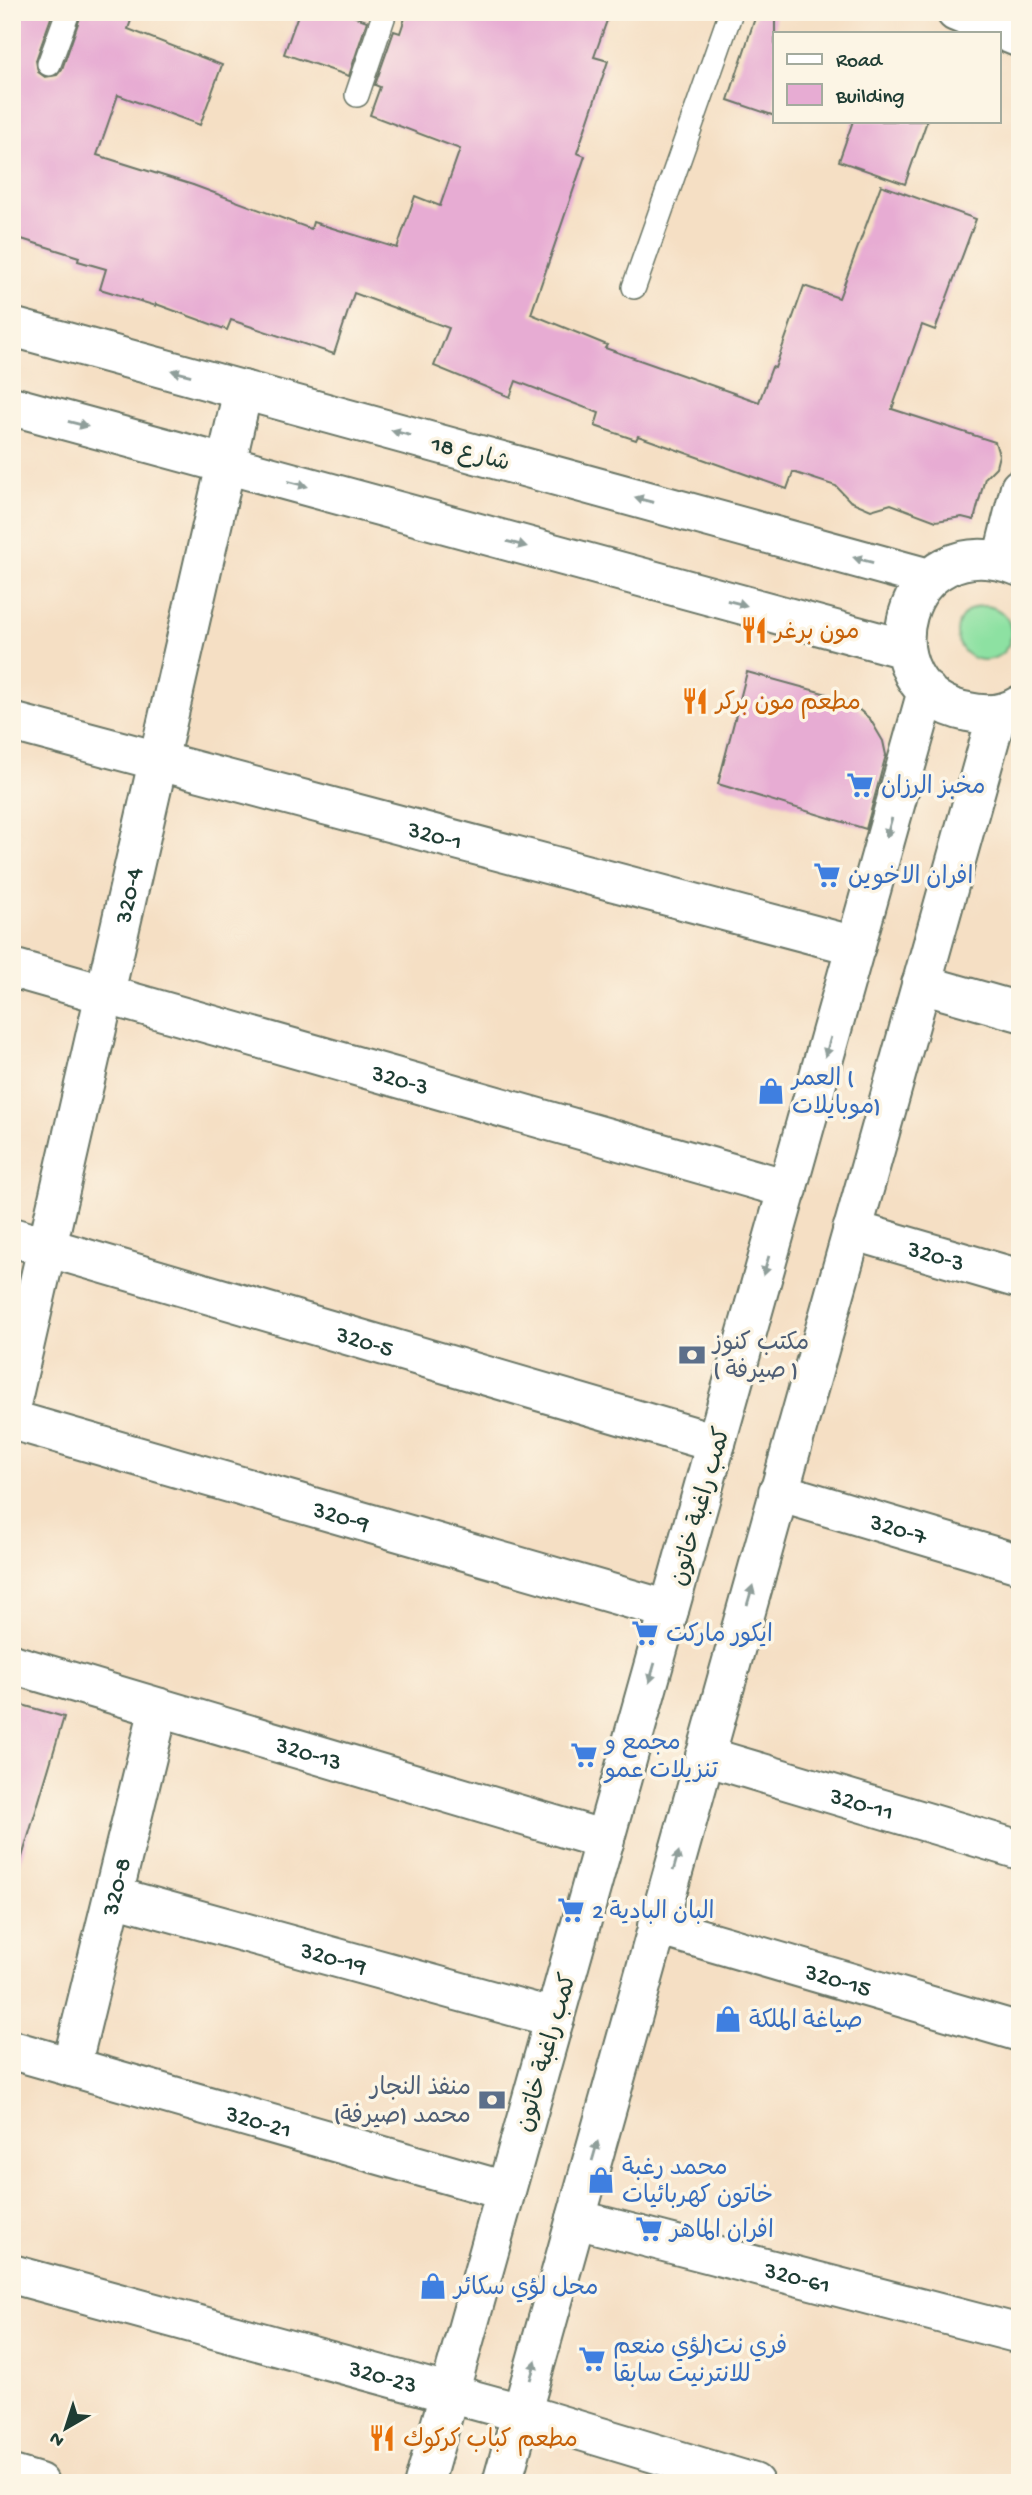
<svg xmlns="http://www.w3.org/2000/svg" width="1032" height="2495" font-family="'Gochi Hand','Playpen Sans Arabic',sans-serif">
<rect width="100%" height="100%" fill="#fcf5e5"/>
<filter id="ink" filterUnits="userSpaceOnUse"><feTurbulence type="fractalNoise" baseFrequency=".0143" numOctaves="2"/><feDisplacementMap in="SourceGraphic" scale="14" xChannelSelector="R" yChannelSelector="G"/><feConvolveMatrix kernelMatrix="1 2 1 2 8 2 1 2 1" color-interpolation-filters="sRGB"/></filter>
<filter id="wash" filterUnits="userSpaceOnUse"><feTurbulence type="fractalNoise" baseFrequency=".00686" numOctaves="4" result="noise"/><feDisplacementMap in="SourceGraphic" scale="28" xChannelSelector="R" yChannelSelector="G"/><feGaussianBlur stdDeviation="1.57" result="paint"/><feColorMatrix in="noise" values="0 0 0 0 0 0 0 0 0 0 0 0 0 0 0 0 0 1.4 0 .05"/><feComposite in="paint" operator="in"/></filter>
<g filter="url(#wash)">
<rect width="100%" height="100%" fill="#f5dfc4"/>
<path fill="#8de1a2" stroke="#568f6b" stroke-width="2" d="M957 633a27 27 0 1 1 54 0a27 27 0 1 1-54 0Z"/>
<g id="blocks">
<path fill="#e7acd3" d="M12,12H53L36,60L38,72L45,77L57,75L62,69L82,12H134L128,29L222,65L200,125L118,95L97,155L193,185L311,229L313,222L397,248L415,196L440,206L460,149L370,115L380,87L375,85L394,31L400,33L407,12H610L594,57L608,61L577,153L585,156L531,314L607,345L605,348L759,402L772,367L775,368L804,286L839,298L881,185L976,219L935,330L922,325L892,409L995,442L999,455L996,467L985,478L974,520L962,517L936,521L891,504L871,510L850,501L836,486L793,472L787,489L638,436L636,440L595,426L599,413L516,381L510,397L434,366L449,328L354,293L334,354L231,320L227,330L156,304V306L100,289L106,269L78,261L79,257L12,236Z
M299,12H342L367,21L349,76L284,54Z
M757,12H775V116L728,100Z
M853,121H927L905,184L839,161Z
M747,672L827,694L851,703L870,719L883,741L886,755L866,829L718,784Z
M12,1702L64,1717L20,1864L12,1863Z"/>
</g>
</g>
<g filter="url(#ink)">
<use href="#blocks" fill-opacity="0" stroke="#6a7666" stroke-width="2"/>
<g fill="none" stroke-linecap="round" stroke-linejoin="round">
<defs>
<path id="lane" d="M49,64L68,12
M357,95L385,12
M634,287L731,12"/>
<g id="street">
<path d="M956,12L1020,38"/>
<path d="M1002,560L1020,488"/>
<path id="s1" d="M12,722L856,946"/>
<path id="s2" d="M12,968L788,1189"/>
<path d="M921,984L1020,1012"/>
<path id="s3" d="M852,1230L1020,1279"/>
<path id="s4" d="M12,1237L716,1443"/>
<path id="s5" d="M12,1400L243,390"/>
<path id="s6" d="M12,1420L669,1610"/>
<path id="s7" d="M778,1492L1020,1564"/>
<path id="s8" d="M12,1664L605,1840"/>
<path id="s9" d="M705,1756L1020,1850"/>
<path id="s10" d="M113,1896L555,2018"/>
<path id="s11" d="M657,1926L1020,2032"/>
<path id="s12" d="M12,2050L506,2191"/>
<path id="s13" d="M71,2067L159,1708"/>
<path id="s14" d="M576,2219L1020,2334"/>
<path id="s15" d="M12,2274L521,2413L754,2483"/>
<path d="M12,2475L39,2483"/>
</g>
<path id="secondary" d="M12,327L929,578
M12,406L905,649
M1020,705C1004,715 985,716 968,712C860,692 899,520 1020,567
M424,2483L927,691
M502,2483L997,714"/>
</defs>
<use href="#lane" stroke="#6a7666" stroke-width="26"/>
<use href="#street" stroke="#6a7666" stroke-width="42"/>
<use href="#secondary" stroke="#6a7666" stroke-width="42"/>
<use href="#lane" stroke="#fff" stroke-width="23"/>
<use href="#street" stroke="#fff" stroke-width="38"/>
<use href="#secondary" stroke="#fff" stroke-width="38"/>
</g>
<defs><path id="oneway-solid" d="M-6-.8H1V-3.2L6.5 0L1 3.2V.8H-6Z" transform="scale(1.75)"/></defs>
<g fill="#8f9e9a">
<use href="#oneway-solid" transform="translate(181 373) rotate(-165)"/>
<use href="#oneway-solid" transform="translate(78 424) rotate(15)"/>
<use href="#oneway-solid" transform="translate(401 433) rotate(-165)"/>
<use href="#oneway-solid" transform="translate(298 484) rotate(15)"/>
<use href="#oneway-solid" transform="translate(644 500) rotate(-165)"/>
<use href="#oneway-solid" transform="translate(517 544) rotate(15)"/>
<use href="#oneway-solid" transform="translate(863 560) rotate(-165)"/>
<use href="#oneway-solid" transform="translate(737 603) rotate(15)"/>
<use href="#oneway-solid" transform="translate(889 828) rotate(106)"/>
<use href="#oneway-solid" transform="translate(828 1047) rotate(106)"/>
<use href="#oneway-solid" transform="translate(766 1266) rotate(106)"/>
<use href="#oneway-solid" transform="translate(750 1595) rotate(-74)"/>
<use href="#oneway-solid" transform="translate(652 1673) rotate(106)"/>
<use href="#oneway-solid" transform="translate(676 1861) rotate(-74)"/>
<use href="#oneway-solid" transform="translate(595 2151) rotate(-74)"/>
<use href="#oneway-solid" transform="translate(533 2370) rotate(-74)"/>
</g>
</g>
<defs>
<symbol id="restaurant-bare" viewBox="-9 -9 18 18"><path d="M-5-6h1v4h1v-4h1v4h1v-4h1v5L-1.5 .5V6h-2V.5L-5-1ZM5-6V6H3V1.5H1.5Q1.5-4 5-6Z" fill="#e8710a" stroke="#fcf5e5" stroke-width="2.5" paint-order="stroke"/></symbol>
<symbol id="supermarket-bare" viewBox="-9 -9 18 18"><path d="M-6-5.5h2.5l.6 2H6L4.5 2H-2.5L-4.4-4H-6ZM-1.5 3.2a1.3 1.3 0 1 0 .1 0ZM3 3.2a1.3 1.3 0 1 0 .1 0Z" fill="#3f7fe0" stroke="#fcf5e5" stroke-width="2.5" paint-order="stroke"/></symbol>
<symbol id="shop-bare" viewBox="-9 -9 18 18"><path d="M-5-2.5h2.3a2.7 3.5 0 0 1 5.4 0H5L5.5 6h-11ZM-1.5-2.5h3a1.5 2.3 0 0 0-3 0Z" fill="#3f7fe0" stroke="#fcf5e5" stroke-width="2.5" paint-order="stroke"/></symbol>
<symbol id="bank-bare" viewBox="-9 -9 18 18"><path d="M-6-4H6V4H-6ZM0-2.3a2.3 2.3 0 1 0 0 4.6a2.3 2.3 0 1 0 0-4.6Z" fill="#5c6f8a" stroke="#fcf5e5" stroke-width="2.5" paint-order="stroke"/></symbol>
</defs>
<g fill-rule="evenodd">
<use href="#restaurant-bare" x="735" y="611" width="38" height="38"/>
<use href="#restaurant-bare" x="676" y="682" width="38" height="38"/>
<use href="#supermarket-bare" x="841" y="766" width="38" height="38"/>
<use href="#supermarket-bare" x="808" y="856" width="38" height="38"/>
<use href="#shop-bare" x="752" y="1072" width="38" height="38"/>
<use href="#bank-bare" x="673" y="1336" width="38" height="38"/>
<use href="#supermarket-bare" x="626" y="1614" width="38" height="38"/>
<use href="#supermarket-bare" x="565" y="1736" width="38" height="38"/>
<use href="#supermarket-bare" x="552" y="1891" width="38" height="38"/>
<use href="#shop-bare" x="709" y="2000" width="38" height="38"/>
<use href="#bank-bare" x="473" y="2081" width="38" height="38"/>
<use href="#shop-bare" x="582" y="2161" width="38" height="38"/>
<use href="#supermarket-bare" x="630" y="2210" width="38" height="38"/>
<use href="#shop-bare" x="414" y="2267" width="38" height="38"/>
<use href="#supermarket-bare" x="573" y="2340" width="38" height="38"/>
<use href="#restaurant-bare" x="363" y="2419" width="38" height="38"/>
</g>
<g text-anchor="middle" stroke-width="7" stroke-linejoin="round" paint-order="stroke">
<g font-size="24" fill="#1f3d34" stroke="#fcf5e5">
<text transform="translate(471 452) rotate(15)" y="8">شارع 18</text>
<text dy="8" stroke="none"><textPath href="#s1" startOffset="438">320-1</textPath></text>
<text dy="8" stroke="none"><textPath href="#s5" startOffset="518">320-4</textPath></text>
<text dy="8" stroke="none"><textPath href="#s2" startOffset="404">320-3</textPath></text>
<text dy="8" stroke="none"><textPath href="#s3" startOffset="88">320-3</textPath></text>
<text dy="8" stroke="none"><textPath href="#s4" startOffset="368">320-5</textPath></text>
<text transform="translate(699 1506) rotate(-74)" y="8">كمب راغبة خاتون</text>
<text dy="8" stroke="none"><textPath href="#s6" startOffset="343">320-9</textPath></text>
<text dy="8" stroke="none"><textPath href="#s7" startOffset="126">320-7</textPath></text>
<text dy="8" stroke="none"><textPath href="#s8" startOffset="310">320-13</textPath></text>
<text dy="8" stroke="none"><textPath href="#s9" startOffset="164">320-11</textPath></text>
<text dy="8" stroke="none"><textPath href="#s13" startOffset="186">320-8</textPath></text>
<text dy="8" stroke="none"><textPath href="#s10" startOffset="229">320-19</textPath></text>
<text dy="8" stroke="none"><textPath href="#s11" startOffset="189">320-15</textPath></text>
<text transform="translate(545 2052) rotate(-74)" y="8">كمب راغبة خاتون</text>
<text dy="8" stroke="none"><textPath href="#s12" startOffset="257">320-21</textPath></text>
<text dy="8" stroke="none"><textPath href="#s14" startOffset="229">320-61</textPath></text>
<text dy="8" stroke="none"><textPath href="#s15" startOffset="385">320-23</textPath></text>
</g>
<g font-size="24" fill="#c56008" stroke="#fcf5e5" text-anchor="start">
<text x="775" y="638">مون برغر</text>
<text x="716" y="709">مطعم مون بركر</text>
<text x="403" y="2446">مطعم كباب كركوك</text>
</g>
<g font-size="24" fill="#366cbe" stroke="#fcf5e5" text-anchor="start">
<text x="881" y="793">مخبز الرزان</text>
<text x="848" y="883">افران الاخوين</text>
<text x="792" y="1085">العمر (<tspan x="792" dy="28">موبايلات)</tspan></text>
<text x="666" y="1641">ايكور ماركت</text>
<text x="605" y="1749">مجمع و<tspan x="605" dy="28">تنزيلات عمو</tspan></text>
<text x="592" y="1918">البان البادية 2</text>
<text x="749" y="2027">صياغة الملكة</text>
<text x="622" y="2174">محمد رغبة<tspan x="622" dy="28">خاتون كهربائيات</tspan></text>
<text x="670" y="2237">افران الماهر</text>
<text x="454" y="2294">محل لؤي سكائر</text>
<text x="613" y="2353">فري نت(لؤي منعم<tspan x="613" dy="28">للانترنيت سابقا</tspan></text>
</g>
<g font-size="24" fill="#4e5e75" stroke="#fcf5e5" text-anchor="start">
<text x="713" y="1349">مكتب كنوز<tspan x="713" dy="28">( صيرفة )</tspan></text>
<text x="471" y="2094" text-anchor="end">منفذ النجار<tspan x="471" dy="28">محمد (صيرفة)</tspan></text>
</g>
</g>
<rect width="1032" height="2495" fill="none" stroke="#fcf5e5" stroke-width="42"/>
<rect x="773" y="32" width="228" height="91" fill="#fcf5e5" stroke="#a4ab9e" stroke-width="2"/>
<rect x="787" y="54" width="35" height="10" fill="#ffffff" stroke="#a4ab9e" stroke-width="2"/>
<text x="836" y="66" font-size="21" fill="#1f3d34">Road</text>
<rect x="787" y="84" width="35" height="21" fill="#e7acd3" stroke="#a4ab9e" stroke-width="2"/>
<text x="836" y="102" font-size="21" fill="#1f3d34">Building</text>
<g transform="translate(66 2428) rotate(219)" stroke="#fcf5e5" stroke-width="5" paint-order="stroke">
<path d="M0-5L12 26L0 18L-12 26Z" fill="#1f3d34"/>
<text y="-10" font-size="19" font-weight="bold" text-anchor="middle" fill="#1f3d34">N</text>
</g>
</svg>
